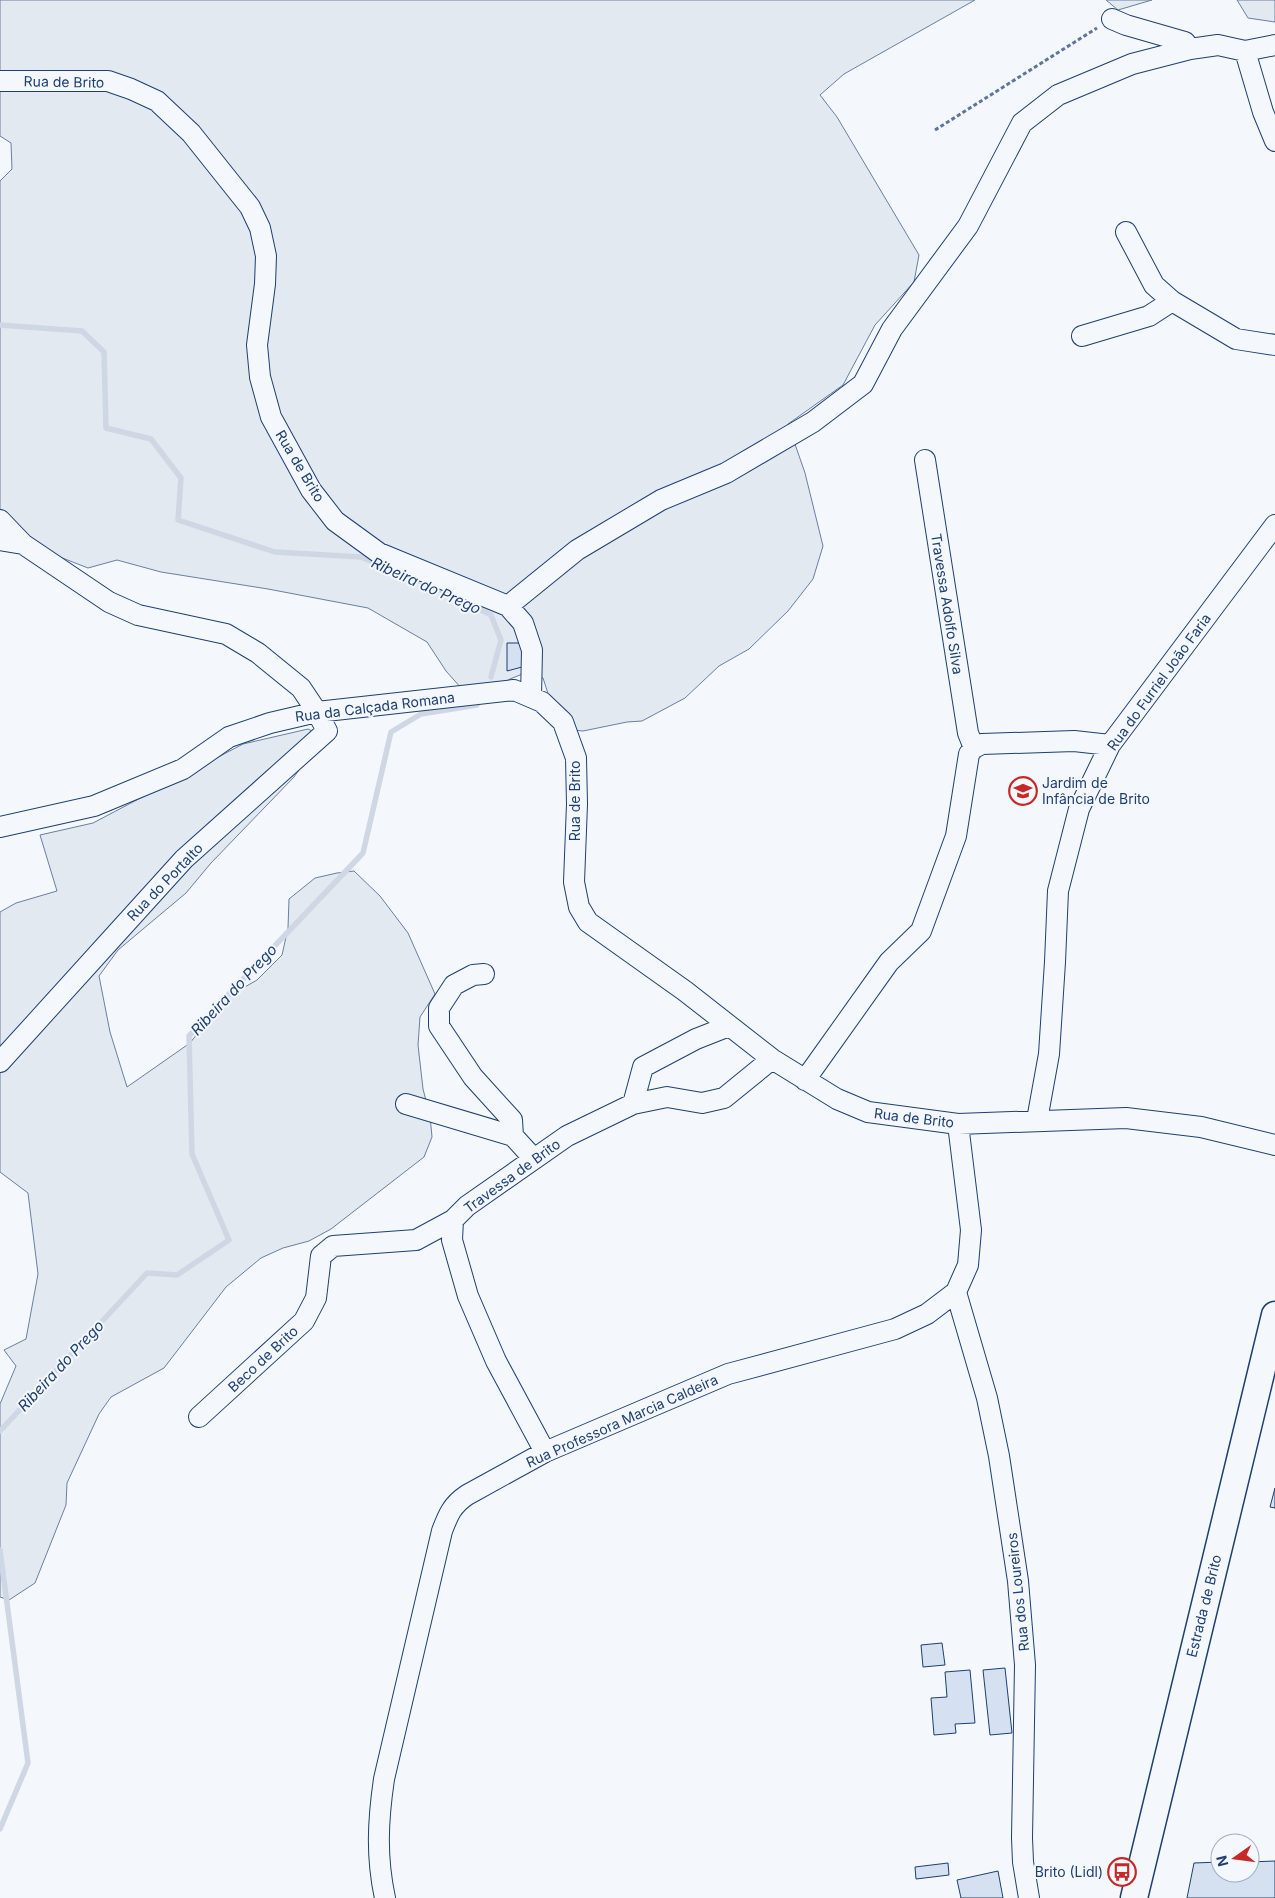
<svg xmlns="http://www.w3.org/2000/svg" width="1275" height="1898" font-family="Inter,sans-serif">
<rect width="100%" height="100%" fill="#f4f7fb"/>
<path fill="#e3e9f0" stroke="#687fa3" d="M0,0H975L844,74L820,95L837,117L919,255L914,282L875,325L843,385L788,424L805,473L823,546L813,579L788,611L749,649L719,666L685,698L642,721L627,722L583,731L562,729L553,709L543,678L525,673L510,679L485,693L462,689L446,671L427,642L368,608L268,589L161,572L117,560L88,568L42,550L0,524V181L12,169L11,143L0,136Z
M1106,0H1152L1118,10Z
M1237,0H1275V22L1248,18Z
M308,729L320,735L316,746L294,777L211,863L186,893L118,950L99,976L110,1032L127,1087L190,1043L207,1021L231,995L257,980L282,955L288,928L289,899L315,878L337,873L354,871L380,896L408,933L435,994L420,1017L418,1045L423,1089L430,1116L432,1137L424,1157L331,1229L309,1241L283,1248L261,1258L226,1287L164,1368L111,1397L99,1414L67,1483L66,1505L35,1583L9,1600L0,1597V1404L16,1366L4,1350L26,1339L38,1274L28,1193L0,1172V912L16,903L57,891L40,835L93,823L243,744Z"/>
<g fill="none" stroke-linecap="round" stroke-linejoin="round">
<path stroke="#cfd7e4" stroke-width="5.5" d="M0,325L82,331L104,352L106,428L151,439L181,478L178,520L275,552L361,557L439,589L491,615L501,640L491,677
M0,1431L147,1273L177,1275L229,1240L192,1154L189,1036L363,853L391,732L421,714L477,705
M0,1550L28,1763L0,1829"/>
</g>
<path fill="#d5e0f0" stroke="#1d3f73" d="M507,643H522V667L507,671Z
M1275,1488V1508L1270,1507Z
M942,1643L945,1665L923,1667L921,1645Z
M1005,1668L1012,1733L990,1735L983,1670Z
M970,1670L975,1723L955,1724L956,1733L934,1735L931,1698L947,1697L945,1672Z
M1275,1861V1898H1187L1194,1863L1220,1862V1873H1250V1862Z
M948,1863L949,1875L916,1879L915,1867Z
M998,1871L1003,1898H961L957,1880Z"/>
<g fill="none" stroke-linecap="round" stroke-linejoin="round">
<defs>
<path id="minor" d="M1112,19L1126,25L1185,42L1190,49
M1245,51L1263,112L1275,141
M0,81H108L131,89L157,101L191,133L250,207L260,228L266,256L265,284L257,345L260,377L271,417L311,490L335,521L379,553L508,606L523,623L532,650L531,697
M1126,232L1154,285L1172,301L1236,339L1275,345
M1082,336L1149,316L1172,301
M925,460L968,733L974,748
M0,520L23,544
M0,540L23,544L109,602L138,615L226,634L258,653L301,688L317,712L327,731L184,859L0,1062
M508,606L577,550L661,500L726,473L813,422L863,384L892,329L968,226L1022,123L1058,95L1132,64L1190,49L1218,45L1245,51L1275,45
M0,827L94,806L183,769L229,737L270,723L317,712L514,690L542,702L563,722L576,758L577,804L574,882L579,907L588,922L685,991L772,1059L837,1099L868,1112L958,1124L1126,1118L1201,1127L1275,1145
M484,974L473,975L454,985L439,1008V1026L473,1077L512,1120L513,1136L534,1159
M805,1080L889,962L921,931L956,836L969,754L974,748L982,744L1074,741L1110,745
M406,1104L513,1136
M633,1104L643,1067L696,1039L729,1026
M1037,1120L1049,1054L1055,962L1058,891L1079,809L1110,745L1275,525
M956,1292L987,1398L999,1456L1018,1581L1025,1665L1022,1838L1023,1862L1029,1898
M199,1417L304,1321L316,1298L321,1256L333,1246L416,1240L453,1220
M545,1452L496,1361L468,1296L452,1240L453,1220L467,1206L567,1136L633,1104L667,1097L702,1103L724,1098L772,1059
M385,1898C376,1857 378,1820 384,1779L442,1531C448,1515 452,1505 467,1495L545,1452L728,1374L895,1329L927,1314L956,1292L968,1265L971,1230L958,1124"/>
<path id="major" d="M1134,1898L1275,1315"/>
</defs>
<use href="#minor" stroke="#1d3f73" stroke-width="22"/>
<use href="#major" stroke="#1d3f73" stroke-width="29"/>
<path stroke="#5e769c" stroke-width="3" stroke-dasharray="4 2.5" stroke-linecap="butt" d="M935,130L1097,28"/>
<use href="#minor" stroke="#f4f7fb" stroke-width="20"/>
<use href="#major" stroke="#f4f7fb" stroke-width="26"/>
</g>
<defs>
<symbol id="school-ring" viewBox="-11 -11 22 22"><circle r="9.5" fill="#f4f7fb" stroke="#c62828" stroke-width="1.5"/><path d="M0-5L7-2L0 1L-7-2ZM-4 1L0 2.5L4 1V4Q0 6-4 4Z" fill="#c62828"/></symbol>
<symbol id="bus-ring" viewBox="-11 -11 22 22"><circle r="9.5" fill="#f4f7fb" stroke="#c62828" stroke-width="1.5"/><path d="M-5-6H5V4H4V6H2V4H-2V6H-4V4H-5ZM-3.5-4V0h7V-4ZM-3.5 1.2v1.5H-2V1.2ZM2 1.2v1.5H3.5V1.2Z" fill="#c62828"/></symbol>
</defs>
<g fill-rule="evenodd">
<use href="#school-ring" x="1007" y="775" width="32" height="32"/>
<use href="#bus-ring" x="1106" y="1856" width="32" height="32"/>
</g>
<g text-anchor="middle" stroke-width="4" stroke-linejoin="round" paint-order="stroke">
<g font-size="14" fill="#1d3f73" stroke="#f4f7fb">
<text transform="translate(64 82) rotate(1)" y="5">Rua de Brito</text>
<text transform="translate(300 466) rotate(59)" y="5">Rua de Brito</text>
<text transform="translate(947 604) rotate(81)" y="5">Travessa Adolfo Silva</text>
<text transform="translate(1159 682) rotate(-54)" y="5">Rua do Furriel João Faria</text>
<text transform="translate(375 707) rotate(-7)" y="5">Rua da Calçada Romana</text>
<text transform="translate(575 801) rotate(-90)" y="5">Rua de Brito</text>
<text transform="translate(165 882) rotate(-46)" y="5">Rua do Portalto</text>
<text transform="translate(914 1118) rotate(7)" y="5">Rua de Brito</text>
<text transform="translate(512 1176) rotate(-36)" y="5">Travessa de Brito</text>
<text transform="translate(263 1359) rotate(-43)" y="5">Beco de Brito</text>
<text transform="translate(622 1421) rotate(-24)" y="5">Rua Professora Marcia Caldeira</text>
<text transform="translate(1018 1592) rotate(-96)" y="5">Rua dos Loureiros</text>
<text transform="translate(1204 1606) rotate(-76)" y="5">Estrada de Brito</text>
</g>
<g font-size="14" fill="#1d3f73" stroke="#f4f7fb" text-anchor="start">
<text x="1042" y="788">Jardim de<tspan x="1042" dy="16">Infância de Brito</tspan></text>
<text x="1103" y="1877" text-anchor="end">Brito (Lidl)</text>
</g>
<g font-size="15" font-style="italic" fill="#1d3f73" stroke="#f4f7fb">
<text transform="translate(426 586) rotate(24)" y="5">Ribeira do Prego</text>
<text transform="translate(234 990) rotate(-47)" y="5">Ribeira do Prego</text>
<text transform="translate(61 1366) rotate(-47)" y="5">Ribeira do Prego</text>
</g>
</g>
<g transform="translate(1235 1858) rotate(256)"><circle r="24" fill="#f4f7fb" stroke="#9eadc5"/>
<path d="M0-4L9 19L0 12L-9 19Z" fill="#c62828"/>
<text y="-8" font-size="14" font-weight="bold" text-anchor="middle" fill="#1d3f73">N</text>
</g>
</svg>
